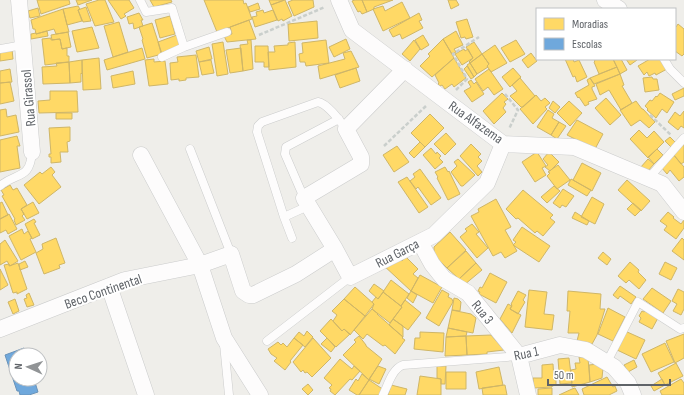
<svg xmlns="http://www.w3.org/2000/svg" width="684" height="395" font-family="'Sofia Sans Condensed',sans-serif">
<rect width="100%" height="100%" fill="#efeeea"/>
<path fill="#ffd966" stroke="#cfb667" d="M37,0H69L70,4L41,14Z
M76,0H92L78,5Z
M99,0H105L114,22L95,26L86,4Z
M108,0H129L134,8L124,14L126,16L121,19Z
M150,0H171L172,2L154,7Z
M204,0H243L244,4L246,3L252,19L217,32Z
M269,0H284L271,5Z
M285,0L292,16L283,21L282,19L278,21L271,5Z
M293,0H313L314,7L294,16L288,2Z
M355,0H362L367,12L362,14L360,11L358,12L352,1Z
M362,0H393L374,7V9L367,12Z
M448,0H456L459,5L451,9Z
M402,2L410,18L383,31L373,9L383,6L385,11Z
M258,3L260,9L250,12L248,7Z
M78,6L80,9L78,10L82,21L67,25L63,9Z
M86,7L91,21L83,22L78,10Z
M38,8L40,16L30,18L28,11Z
M63,9L69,32L56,34L54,29L36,34L35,29H33L31,20Z
M263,10L264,13L273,10L277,20L255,27L252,17L257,16L256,12Z
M139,13L143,20H141L143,26L134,29L133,23L129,24L127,17Z
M419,13L422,20L419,21L423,28L402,39L400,34L393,37L389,30Z
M170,16L175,34L160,38L155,20Z
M467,19L473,37L466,39L465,37L461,38L456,22Z
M249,20L256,39L227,42L224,36L232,34L230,27Z
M317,21L318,38L289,41L288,24Z
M119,22L128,52L113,57L104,26Z
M152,23L162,54L147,58L142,40L143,39L139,27Z
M678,24L684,29V54L682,56L675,51V26L676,27Z
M92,27L99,48L77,52L72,31Z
M47,31L48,36L31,39V34L36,33V34Z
M456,31L463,45L454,49L456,52L452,54L443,39Z
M68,32L71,47L62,49L60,39L52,40L51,35Z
M177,35L181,46L161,53L158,42Z
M423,35L429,45L421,50L415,40Z
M51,38V40L60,39L62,49L67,48V56H69V62L45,65L42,39Z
M346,39L350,49L334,57L329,47Z
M443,39L454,58L432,77L420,66L430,56L428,54Z
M247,40H251L253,69L243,71L240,45L248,44Z
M326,40L329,63L306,66L305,62H300L299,54L303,53L302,43Z
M414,40L420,49L410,61L402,54Z
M516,40L525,54L510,62L501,48Z
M223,42L228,74L217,76L212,44Z
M295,42L296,67L269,70L268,52H275L274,46L288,45V43Z
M474,42L482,54L470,63L469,62L473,58L466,47Z
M495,45L507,63L491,72L487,66L489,64L482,54Z
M255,46H268L269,67H264V62H255Z
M209,47L212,59L199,62L196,51Z
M142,48L145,59L107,70L104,60Z
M241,48L243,71L230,73L226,50Z
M12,49L13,59L0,61V51Z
M464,49L465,51L468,49L473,58L462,65L455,54Z
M351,51L359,67L320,79L318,66L345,59L343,53Z
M531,53L537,61L528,68L522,60Z
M482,54L489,64L487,66L488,67L477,74L470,63Z
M196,55L199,77L186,78V80L179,81V79L171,80L170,63L178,62L177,57Z
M99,58L101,89L83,90L82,60Z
M454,58L466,78L454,87L452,84L445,89L442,85L440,86L438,84L439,83L435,75Z
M154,59V62L165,61L168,84L149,86L145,60Z
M565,59H573L574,62L579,60L587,77L577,82L575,76L573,77Z
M594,59H613L617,67L599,74L594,62L595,61Z
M613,59H621L627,70L620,74Z
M626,59H636L637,60L630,65Z
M650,59H661L667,69L656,75L655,73L649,76L647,72L644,75L638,66Z
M82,60V74L81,73V82L70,83L69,62Z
M211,60L214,73L202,75L199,62Z
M69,62L70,83L43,84L42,67L57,66L56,63Z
M470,63L477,74L474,77L467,65Z
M467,66L474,77L471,79L464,69Z
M617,67L620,74L594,84L590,78Z
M356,68L360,81L340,88L335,75Z
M513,68L521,77L510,87L502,77Z
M10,69L12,82L0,83V71Z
M489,69L503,89L494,95L488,87L483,91L475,79Z
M133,71L135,84L113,88L111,76Z
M620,74L624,85L622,86L632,103L621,110L609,90L600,95L596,84Z
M652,77L653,79H657L659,90L645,92L643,78Z
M520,78L535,96L523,107H521L510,96L517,91L512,85Z
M590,78L595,86L592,87V89L597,99L588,102L589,104L585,106L579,97L578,98L575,93L589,85L587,80Z
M471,80L474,84L476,82L484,94L472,102L464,91L471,87L468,82Z
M10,82L14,101L0,104V83Z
M684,88V96L675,100L672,94Z
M50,91H77L78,112L39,113L38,101L50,100Z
M502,93L508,99L504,102L506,104L503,108L506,112L494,124L483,111Z
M660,93L674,102L667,113L662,109L656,118L647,110L648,109L645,106L650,100L652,101L656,96L657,97Z
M536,95L541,101L545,98L550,103L545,107L547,109L533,124L520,109Z
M606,98L621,115L610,125L595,108Z
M553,101L560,107L555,113L549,108Z
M569,101L582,113L570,126L557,113Z
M636,101L642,109H643L655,122L649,128L640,120L631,126L620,110Z
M6,109L7,117L16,115L19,132L0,136V110Z
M548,110L554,114L552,118L559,122L551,135L537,127Z
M684,111V128L681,126L678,130L668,122L675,112L680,116Z
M56,113H72V119H56Z
M430,114L444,128L425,147L411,133Z
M577,120L603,134L595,149L567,135Z
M559,122L566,126L557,139L551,135Z
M70,127V141L67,142L68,152H60L61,162L51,163V157H49V154H51L49,128Z
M639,130L647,138L654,131L664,142L648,158L630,139Z
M446,133L456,144L445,155L434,144Z
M17,136L20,146H17L20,168L0,172V140Z
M670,137L676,143L671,147L665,141Z
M420,142L425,147L414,158L409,153Z
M684,143V162L681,164L673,154Z
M471,144L481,154L478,157L482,161L477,166L482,172L478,176L460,156Z
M397,146L409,162L394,172L383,155Z
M431,148L436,154L437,152L441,156L439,158L443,162L435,169L423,155Z
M657,149L663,155L654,164L648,157Z
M537,152L546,166L542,168L546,175L535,182L522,162Z
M549,152L559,162L550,171L545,167L548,165L543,159Z
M673,154L684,167V177L679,181L670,170L667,174L661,167Z
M458,159L475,175L463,186H461L451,172L457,166L454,162Z
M648,159L654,164L647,172L640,168Z
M582,163L601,173L592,191L573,180Z
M558,165L570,180L557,189L547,176L550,173L548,172Z
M51,167L55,172L52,175L61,187L39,204L24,185L40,172L42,174Z
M445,167L448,172L449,171L460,194L448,200L437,178L438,177L435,172Z
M420,169L441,198L431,205L418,187L416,189L410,181L415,177L413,174Z
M407,177L428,207L419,213L398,182Z
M571,179L591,190L587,196L568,185Z
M627,180L650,201L641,211L618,190Z
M10,185L13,190L17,188L27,205L21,209L24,214L22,216L25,220L16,225L14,220L15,219L2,196L4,195L1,190Z
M554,186L560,191L547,203L541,197Z
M563,189L574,196L566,207L562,205L560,208L553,203Z
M523,190L553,215L550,218L555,222L543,236L537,231L535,233L518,218L516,219L506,209Z
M592,197L604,204L595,224L581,217Z
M496,199L511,227L505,230L517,251L505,258L501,252L493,256L471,216L479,212L478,209Z
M2,202L8,215L0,219V203Z
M33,202L39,213L27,219L21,209Z
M633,203L641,210L635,216L627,209Z
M575,212L589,221L587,225L572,218Z
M668,212L674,217L673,218L681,224L684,220V228L676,239L664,230L667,226L660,221Z
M9,214L17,229L8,234L6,230L0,233V219Z
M34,219L36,222L34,223L40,235L32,239L25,224Z
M472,224L479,232L476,234L488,248L477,258L460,237L467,231L465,229Z
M522,227L550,246L539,262L513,245L516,242L513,240Z
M22,229L24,234L28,231L32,238L30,239L36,252L21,260L9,236Z
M450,232L466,250L447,268L434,255V247Z
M56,238L65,263L59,265L60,268L44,274L36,253L43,249L42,244Z
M682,238L684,240V260L672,251Z
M5,240L18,261L10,266L7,261L0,265V244Z
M466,251L476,263L459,279L447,268Z
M603,252L611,259L607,265L598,258Z
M396,256L402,261L406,257L418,269L413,274L418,278L411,291L382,264Z
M25,261L28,267L20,270L19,264Z
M630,262L639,270L638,272L646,280L639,289L629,280L626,283L618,276Z
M665,262L677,268L671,280L659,274Z
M18,263L27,289L17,294V292L13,293L4,265L9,264V266Z
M476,263L482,270L464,285L459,279Z
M0,269L8,285L0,290Z
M490,273L507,282L496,303L479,294L480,292L478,291L480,287L482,288Z
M420,275L442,287L433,303L411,291Z
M391,280L409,294L401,306L383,292Z
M374,284L384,291L378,299L369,291Z
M620,286L636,297L631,304L620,296L618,299L613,295Z
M355,287L374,304L365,316L344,299Z
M652,288L671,301L663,313L643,299Z
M678,289L684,292V309L681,315L673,311L677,304L672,301Z
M442,290L449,294L448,297L452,299L453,302L439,326L426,318Z
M529,290L547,292L544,314L554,315L552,330L525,327Z
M411,291L417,295L413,303L407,298Z
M518,291L526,295L523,300L525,302L518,314L510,309L512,305L511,304Z
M568,291L601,294L600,309H605L597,335L592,344L577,341L579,333H568L570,311H567Z
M383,292L402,307L390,323L372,309L374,304L372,302L376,297L378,299Z
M29,293L34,305L27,307L24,299L27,298L26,295Z
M454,298L458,299L461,302L460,311L452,310Z
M15,299L19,311L13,314L8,302Z
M344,299L365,316L350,335L344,329L342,331L333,321L337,315L332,311Z
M405,300L421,313L408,330L393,319L402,307L401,306Z
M508,304L512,306L510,309L521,315L512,333L500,319Z
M608,308L625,317L613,341L598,334Z
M372,309L378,314H377L403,337L402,338L405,340L395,354L385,345L383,346L367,334L363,339L354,330Z
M452,310L471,314L476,318L473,333L448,328Z
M642,311L644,312L645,311L658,318L652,329L639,322L641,318L639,316Z
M331,319L342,331L344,329L350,334L336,347L320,331Z
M393,319L403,326V337L389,325Z
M448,328L467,332L466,336L446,337Z
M307,331L313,337L305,347L294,338L299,332L304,336Z
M625,331L645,340L636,359L615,349Z
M420,332L444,333L443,352L414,349L415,338H420Z
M684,334V358L675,363L666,341Z
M491,335L504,350L487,352V354L467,355L466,336Z
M359,336L366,345V346L382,359L369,380L343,355L356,342L354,340Z
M466,336L467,355L445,356L446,337Z
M294,338L303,345L290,361L291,362L285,370L274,361L277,358L271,354L268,349L278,342L281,345L283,343L287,347Z
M313,338L331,358L312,377L307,372L305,373L303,370L301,372L293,362Z
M327,338L335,347L331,352L321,344Z
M665,343L674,362L651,372L642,354Z
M579,357L588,358L590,382L572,387L571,370L576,369L575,363H580Z
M569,358L572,383L560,384L558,359Z
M340,359L352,369L354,366L360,371L352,380L350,379L335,395L330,391L331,389L329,388L332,385L324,378Z
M634,360L637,367L628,372L624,365Z
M676,363L683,376L665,385L658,373Z
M553,364L554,380L556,379V385L552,386V387L534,388L533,378H542V365Z
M598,364L603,368L602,378L590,382L589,365Z
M378,366L386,369L379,384L369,379Z
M437,366H446L445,384H441V379L437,378Z
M499,367L503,385L479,389L476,372Z
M446,372H466V389H446Z
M362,374L369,380L359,395H357L349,390L356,379L358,381Z
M420,376L441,379V395H417Z
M607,377L613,387L615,386L617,391L609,395H584L582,389Z
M662,379L665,385L654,391L651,386Z
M681,379L684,383V395H662L660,391Z
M369,380L384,390L381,395H359Z
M308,384L313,390L308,395L302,389Z
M391,385L407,389L405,395H388Z
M505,385L507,395H483L482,388Z
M552,388V395H538V389Z
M575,388L579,395H559L572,389Z"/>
<path fill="#6fa8dc" stroke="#6a93b9" d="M24,348L26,355H16V379H34L38,392L29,395H20L19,391H17L5,355Z"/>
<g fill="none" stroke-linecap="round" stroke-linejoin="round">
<defs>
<path id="lane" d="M140,0L146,12L172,8L184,47L162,57
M184,47L227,32
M0,49L23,45
M664,59L670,69L684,83
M190,149L231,254
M648,179L684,138
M0,186C17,172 30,180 32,152
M304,198L285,154L286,147L339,119
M284,217L308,206
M292,238L284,217L257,132L258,126L262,122L318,102C328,104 340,121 346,129
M267,341L350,277
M224,344L229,395
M607,362L638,302L680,329L684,328
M383,395C388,385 392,369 403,365L519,356"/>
<path id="street" d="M19,0L32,152
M339,0L352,30L503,144L574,147L662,184L684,212
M605,0L619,9
M141,155L200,265L224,338L260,395
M420,242L432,264L444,279L468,293L519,356L528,395
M335,249L350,277L434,235L487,183L503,144
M109,286L146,395
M0,329L125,280L200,265L231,254L243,291L249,295H253L296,274L335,249L304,198L361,164V157L346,129L405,69
M519,356L560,345L586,350L614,367L628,383L633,395"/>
</defs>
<use href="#lane" stroke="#cbcccc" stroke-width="9"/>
<use href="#street" stroke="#cbcccc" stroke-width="17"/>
<path stroke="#cacfcc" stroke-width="2.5" stroke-dasharray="4 2" stroke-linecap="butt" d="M259,35L325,7
M456,90L467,79L453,54L479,37
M505,94L518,110L509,129
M650,115L671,135
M384,146L427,105"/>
<use href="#lane" stroke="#fdfcfc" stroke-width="8"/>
<use href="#street" stroke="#fdfcfc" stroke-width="16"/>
</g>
<g text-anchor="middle" stroke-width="4" stroke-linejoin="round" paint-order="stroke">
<g font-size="14" fill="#5f6368" stroke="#fff">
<text transform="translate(28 98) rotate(-95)" y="5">Rua Girassol</text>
<text transform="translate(476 122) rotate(35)" y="5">Rua Alfazema</text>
<text transform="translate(397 253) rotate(-27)" y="5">Rua Garça</text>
<text transform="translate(103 291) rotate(-19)" y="5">Beco Continental</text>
<text transform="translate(483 312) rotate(51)" y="5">Rua 3</text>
<text transform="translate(526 353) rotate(-12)" y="5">Rua 1</text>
</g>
</g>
<rect x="536" y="8" width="140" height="52" fill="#ffffff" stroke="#bfc1c3"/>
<rect x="544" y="18" width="20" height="12" fill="#ffd966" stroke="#bfc1c3"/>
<text x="572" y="28" font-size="12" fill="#5f6368">Moradias</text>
<rect x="544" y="38" width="20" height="12" fill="#6fa8dc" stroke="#bfc1c3"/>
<text x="572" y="48" font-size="12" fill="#5f6368">Escolas</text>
<g transform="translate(28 367) rotate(273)"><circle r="19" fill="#ffffff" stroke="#bfc1c3"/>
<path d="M0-3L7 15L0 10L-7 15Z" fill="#919496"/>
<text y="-6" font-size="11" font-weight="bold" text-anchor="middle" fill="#5f6368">N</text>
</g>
<path d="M548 379v6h122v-6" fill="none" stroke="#5f6368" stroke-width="2"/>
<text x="554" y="379" font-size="12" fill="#5f6368" stroke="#ffffff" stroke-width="3" paint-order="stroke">50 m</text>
</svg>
